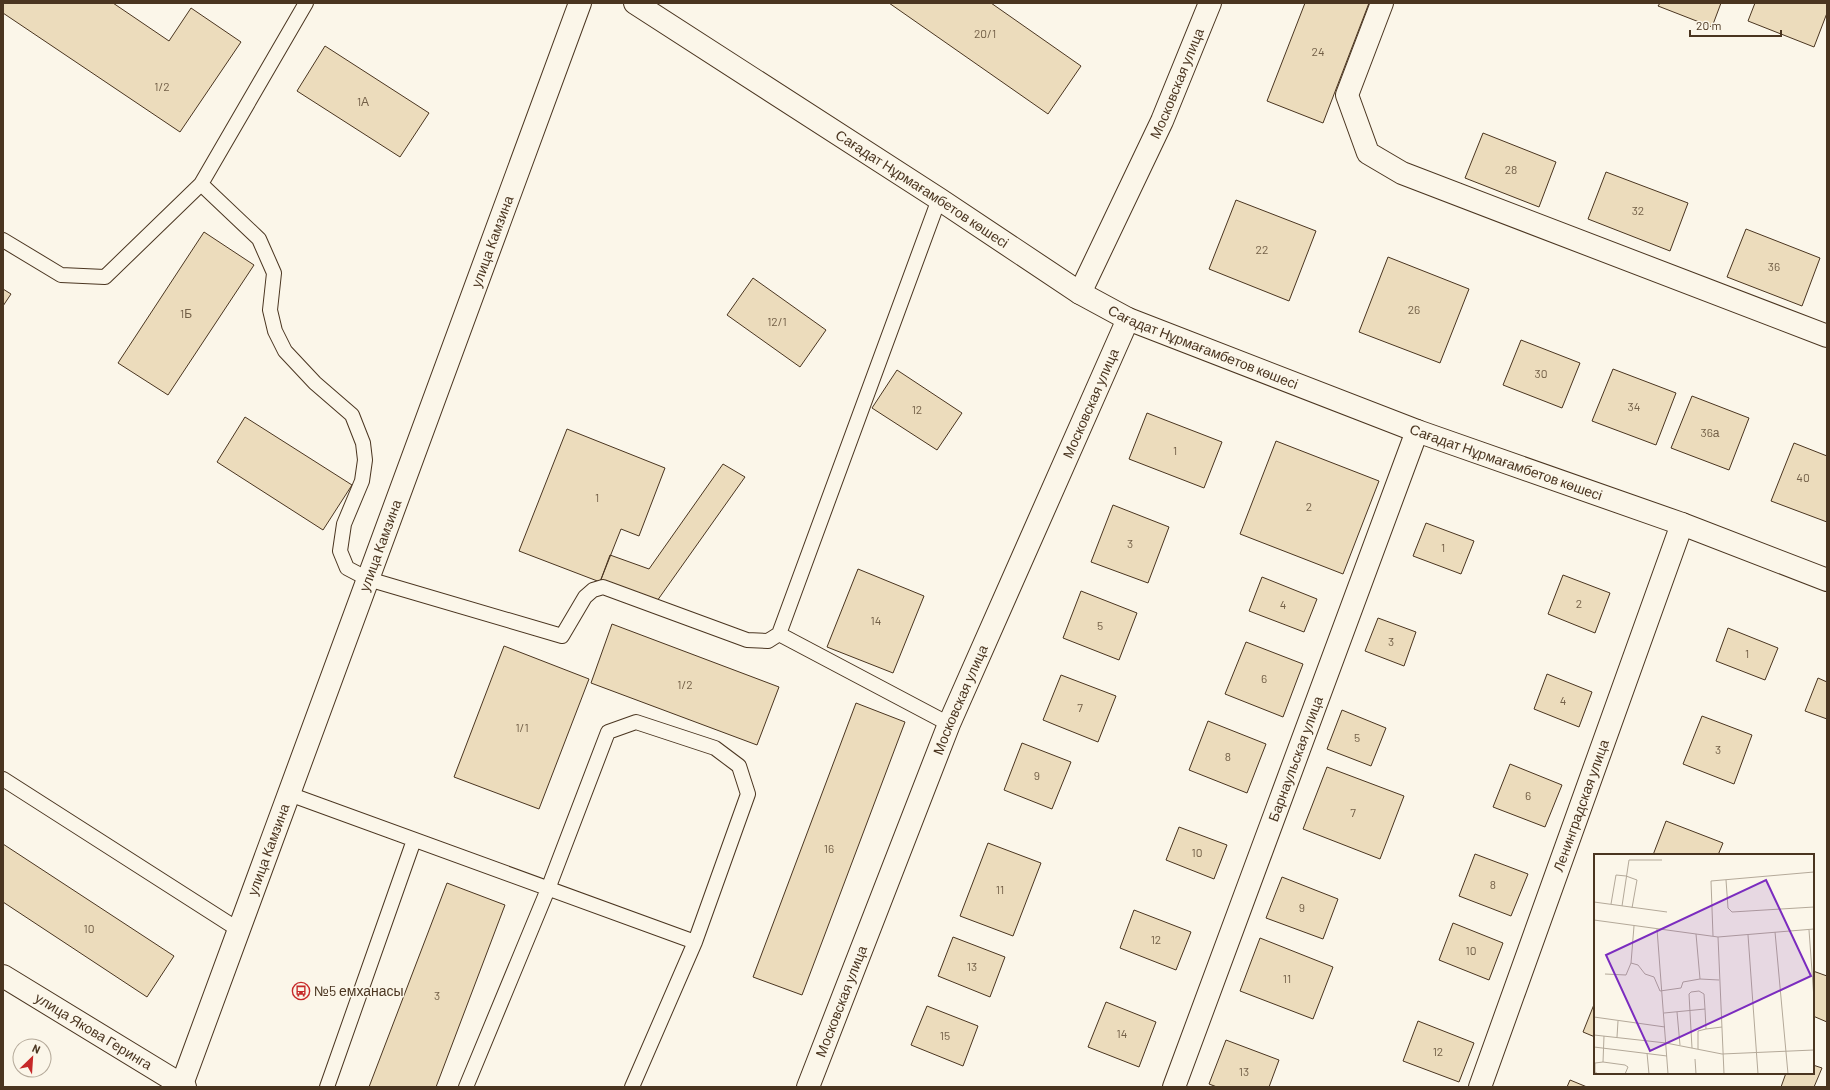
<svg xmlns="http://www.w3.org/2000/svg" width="1830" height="1090" font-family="Barlow,sans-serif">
<rect width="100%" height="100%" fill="#fbf6e9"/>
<path fill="#ecdcbc" stroke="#4a3520" d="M3,3H113L169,41L191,8L241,42L180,132L3,13Z
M889,3H991L1081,66L1048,114Z
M1305,3H1369L1323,123L1267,101Z
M1660,3H1721L1712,27L1658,6Z
M1755,3H1827V13L1814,47L1748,21Z
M325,46L429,113L400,157L297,91Z
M1483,133L1556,162L1539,207L1465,178Z
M1606,172L1688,203L1670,251L1588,219Z
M1236,200L1316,231L1289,301L1209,269Z
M1746,229L1820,258L1802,306L1727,277Z
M204,232L254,265L168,395L118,363Z
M1388,257L1469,289L1440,363L1359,332Z
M753,278L826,330L800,367L727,315Z
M3,289L11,294L3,306Z
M1521,340L1580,363L1562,408L1503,385Z
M1613,369L1676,393L1656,445L1592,421Z
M897,370L962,413L937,450L872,408Z
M1692,396L1749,418L1729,470L1671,448Z
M1147,413L1222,442L1204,488L1129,459Z
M245,417L352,485L323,530L217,462Z
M567,429L665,468L639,536L621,529L600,582L519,551Z
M1276,441L1379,481L1343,574L1240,534Z
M1794,443L1827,456V522L1771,501Z
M723,464L745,477L657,601L600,582L610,555L649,569Z
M1113,505L1169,527L1148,583L1091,562Z
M1426,523L1474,541L1461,574L1413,556Z
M858,569L924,596L893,673L827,647Z
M1563,575L1610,593L1595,633L1548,614Z
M1262,577L1317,599L1304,632L1249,611Z
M1081,591L1137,613L1119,660L1063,638Z
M1378,618L1416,632L1404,666L1365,651Z
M612,624L779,687L757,745L591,683Z
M1728,628L1778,648L1765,680L1716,661Z
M1246,642L1303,664L1283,717L1225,694Z
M504,646L589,679L539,809L454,777Z
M1547,674L1592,692L1579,727L1534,709Z
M1061,675L1116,696L1098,742L1043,720Z
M1818,678L1827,682V719L1805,711Z
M856,703L905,722L802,995L753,977Z
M1342,710L1386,728L1371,766L1327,749Z
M1702,716L1752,735L1734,784L1683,764Z
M1208,721L1266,744L1247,793L1189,770Z
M1022,743L1071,762L1052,809L1004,790Z
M1510,764L1562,785L1545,827L1493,807Z
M1327,767L1404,796L1380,859L1303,829Z
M1666,821L1723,843L1718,855H1653Z
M1179,827L1227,845L1214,879L1166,860Z
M988,843L1041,863L1013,936L960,916Z
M3,844L174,956L147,997L3,902Z
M1475,854L1528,874L1511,916L1459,896Z
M1282,877L1338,899L1323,939L1266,918Z
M447,883L505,905L436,1087H369Z
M1134,910L1191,932L1176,970L1120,948Z
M1453,923L1503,943L1489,980L1439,960Z
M953,937L1005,957L990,997L938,976Z
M1260,938L1333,967L1313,1019L1240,991Z
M1813,971L1827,976V1022L1813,1016Z
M1106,1002L1156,1022L1139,1067L1088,1047Z
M1595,1002V1037L1583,1032Z
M927,1006L978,1026L963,1066L911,1045Z
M1418,1021L1474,1043L1459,1082L1403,1061Z
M1226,1040L1279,1060L1269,1087H1217L1209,1084Z
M1813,1065L1822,1068L1814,1087H1781L1786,1073H1813Z
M1570,1080L1587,1087H1567Z"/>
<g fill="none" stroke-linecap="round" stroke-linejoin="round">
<defs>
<path id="service" d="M306,3L201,184L259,239L274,273L270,310L275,331L285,351L315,383L352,415L363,443L365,460L362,481L344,524L340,551L347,568L368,579L562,636L585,597L593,590L603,587L747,640L768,641L779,634
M939,199L779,634L949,724
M3,240L61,275L105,277L201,184
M3,779L239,930
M289,794L695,942L632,1087
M327,1087L414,840
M466,1087L548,889L608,732L636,722L715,748L739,766L748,794L695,942"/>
<g id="minor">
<path d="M1382,3L1347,95L1368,153L1402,173L1827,336"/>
<path id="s1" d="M1080,293L1162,121L1210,3"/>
<path id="s2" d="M808,1087L949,724L1128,319"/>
<path id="s3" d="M1174,1087L1417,431"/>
<path id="s4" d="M1480,1087L1682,524"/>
</g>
<g id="tertiary">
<path id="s5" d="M3,976L185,1087"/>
</g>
<g id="secondary">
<path id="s6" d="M635,3L939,199L1080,293L1128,319L1417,431L1682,524L1827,580"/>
<path id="s7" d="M181,1087L580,3"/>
</g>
</defs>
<use href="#service" stroke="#4a3520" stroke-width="16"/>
<use href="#minor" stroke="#4a3520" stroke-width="24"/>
<use href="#tertiary" stroke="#4a3520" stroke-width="24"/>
<use href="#secondary" stroke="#4a3520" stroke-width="24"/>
<use href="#service" stroke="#fbf6e9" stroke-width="14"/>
<use href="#minor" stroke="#fbf6e9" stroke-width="22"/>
<use href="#tertiary" stroke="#fbf6e9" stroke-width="22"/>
<use href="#secondary" stroke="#fbf6e9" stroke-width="22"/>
</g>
<defs>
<symbol id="bus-ring" viewBox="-11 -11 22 22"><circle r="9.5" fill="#fbf6e9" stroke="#c62828" stroke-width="1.5"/><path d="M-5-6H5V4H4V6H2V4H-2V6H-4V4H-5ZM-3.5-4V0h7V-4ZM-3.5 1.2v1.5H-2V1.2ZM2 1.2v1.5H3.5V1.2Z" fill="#c62828"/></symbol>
</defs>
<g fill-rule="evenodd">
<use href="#bus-ring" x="291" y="981" width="20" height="20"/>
</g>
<g text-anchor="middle" stroke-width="3" stroke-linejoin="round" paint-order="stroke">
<g font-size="12" fill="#725f47">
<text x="985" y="38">20/1</text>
<text x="1318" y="56">24</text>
<text x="162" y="91">1/2</text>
<text x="363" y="106">1А</text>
<text x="1511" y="174">28</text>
<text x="1638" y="215">32</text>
<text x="1262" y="254">22</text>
<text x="1774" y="271">36</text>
<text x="1414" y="314">26</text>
<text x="186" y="318">1Б</text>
<text x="777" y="326">12/1</text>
<text x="1541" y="378">30</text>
<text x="1634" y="411">34</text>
<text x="917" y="414">12</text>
<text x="1710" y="437">36а</text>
<text x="1175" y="455">1</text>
<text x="1803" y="482">40</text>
<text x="597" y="502">1</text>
<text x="1309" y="511">2</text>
<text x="1130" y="548">3</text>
<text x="1443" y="552">1</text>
<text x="1579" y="608">2</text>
<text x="1283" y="609">4</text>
<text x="876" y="625">14</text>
<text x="1100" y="630">5</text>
<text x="1391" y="646">3</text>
<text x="1747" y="658">1</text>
<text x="1264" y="683">6</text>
<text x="685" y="689">1/2</text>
<text x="1563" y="705">4</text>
<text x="1080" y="712">7</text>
<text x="522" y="732">1/1</text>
<text x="1357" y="742">5</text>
<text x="1718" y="754">3</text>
<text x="1228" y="761">8</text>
<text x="1037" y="780">9</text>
<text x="1528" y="800">6</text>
<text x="1353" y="817">7</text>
<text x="829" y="853">16</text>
<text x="1197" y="857">10</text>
<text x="1493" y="889">8</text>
<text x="1000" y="894">11</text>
<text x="1302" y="912">9</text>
<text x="89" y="933">10</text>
<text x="1156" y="944">12</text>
<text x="1471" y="955">10</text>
<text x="972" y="971">13</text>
<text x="1287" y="983">11</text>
<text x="437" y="1000">3</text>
<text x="1122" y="1038">14</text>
<text x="945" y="1040">15</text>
<text x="1438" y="1056">12</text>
<text x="1244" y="1076">13</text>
</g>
<g font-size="14" fill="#4a3520" stroke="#fbf6e9">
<text dy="5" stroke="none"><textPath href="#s1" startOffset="231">Московская улица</textPath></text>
<text dy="5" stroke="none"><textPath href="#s6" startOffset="342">Сағадат Нұрмағамбетов көшесі</textPath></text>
<text dy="5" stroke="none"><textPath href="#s7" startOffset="901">улица Камзина</textPath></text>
<text dy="5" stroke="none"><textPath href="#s6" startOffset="666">Сағадат Нұрмағамбетов көшесі</textPath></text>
<text dy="5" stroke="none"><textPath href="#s2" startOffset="740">Московская улица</textPath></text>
<text dy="5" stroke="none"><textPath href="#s6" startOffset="990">Сағадат Нұрмағамбетов көшесі</textPath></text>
<text dy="5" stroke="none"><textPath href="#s7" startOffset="577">улица Камзина</textPath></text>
<text dy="5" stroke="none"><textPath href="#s2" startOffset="416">Московская улица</textPath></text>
<text dy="5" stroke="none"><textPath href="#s3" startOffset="350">Барнаульская улица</textPath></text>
<text dy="5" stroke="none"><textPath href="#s4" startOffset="299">Ленинградская улица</textPath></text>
<text dy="5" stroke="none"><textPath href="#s7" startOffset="253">улица Камзина</textPath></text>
<text dy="5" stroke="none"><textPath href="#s2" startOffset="92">Московская улица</textPath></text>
<text dy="5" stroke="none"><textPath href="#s5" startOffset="106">улица Якова Геринга</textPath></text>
</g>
<g font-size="14" fill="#4a3520" stroke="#fbf6e9" text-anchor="start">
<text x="314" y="996">№5 емханасы</text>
</g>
</g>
<g transform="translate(1594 854)">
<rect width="220" height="220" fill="#fbf6e9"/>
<path fill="none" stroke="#b4a999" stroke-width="1" d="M132,26L134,54L138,58L220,53M0,48L73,58M17,50L22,21L32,22L43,26L38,54M28,52L35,6H68M0,66L124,83L220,75M40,72L37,109L44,111L51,120L60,123L66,137L87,134L89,128L106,125M63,75L74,220M215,76L220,145M181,78L194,220M102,80L106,125L125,126M154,81L164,220M119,82L117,27L220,18M124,83L130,220M11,120L32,121L37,109M83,158L86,191M70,159L111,155L112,175L128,173M0,163L71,173M0,181L72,189L128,200L220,196M23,183L24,167M0,193L73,202M98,194L95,140L97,138L105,137L110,140L111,155M104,195V177L112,175M53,199L55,220M101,205L102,220M9,208L31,211L34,213L31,220M4,220L1,218V209L9,208L10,182"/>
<path fill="#7b2cbf" fill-opacity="0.15" stroke="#7b2cbf" stroke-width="2" d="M172,26L217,122L56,197L12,101Z"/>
<rect width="220" height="220" fill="none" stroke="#4a3520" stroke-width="2"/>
</g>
<rect width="1830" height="1090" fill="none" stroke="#4a3520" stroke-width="8"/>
<g transform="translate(32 1058) rotate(25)"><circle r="19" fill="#fbf6e9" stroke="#b4a999"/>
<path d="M0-3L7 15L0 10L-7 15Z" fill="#c62828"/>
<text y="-6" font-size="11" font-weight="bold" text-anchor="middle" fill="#4a3520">N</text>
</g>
<path d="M1690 30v6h91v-6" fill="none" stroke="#4a3520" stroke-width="2"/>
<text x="1696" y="30" font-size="12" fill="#4a3520" stroke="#fbf6e9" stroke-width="3" paint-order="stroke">20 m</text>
</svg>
